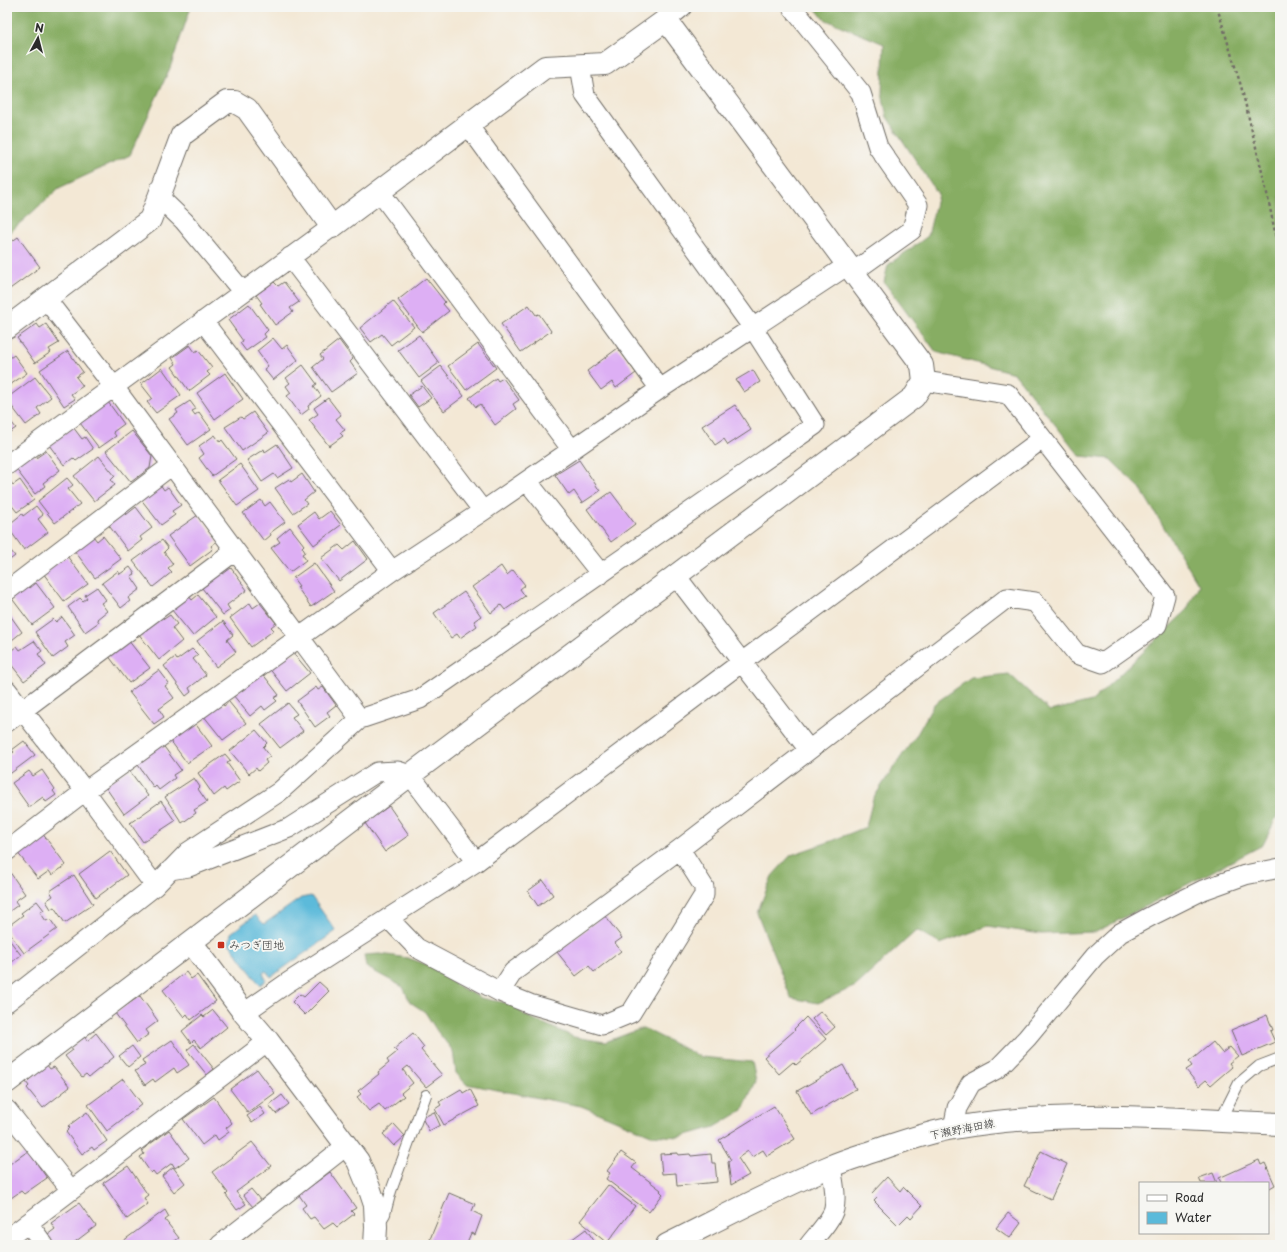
<svg xmlns="http://www.w3.org/2000/svg" width="1287" height="1252" font-family="'Playpen Sans','Klee One',sans-serif">
<rect width="100%" height="100%" fill="#f6f6f2"/>
<filter id="ink" filterUnits="userSpaceOnUse"><feTurbulence type="fractalNoise" baseFrequency=".025" numOctaves="2"/><feDisplacementMap in="SourceGraphic" scale="8" xChannelSelector="R" yChannelSelector="G"/><feConvolveMatrix kernelMatrix="1 2 1 2 8 2 1 2 1" color-interpolation-filters="sRGB"/></filter>
<filter id="wash" filterUnits="userSpaceOnUse"><feTurbulence type="fractalNoise" baseFrequency=".012" numOctaves="4" result="noise"/><feDisplacementMap in="SourceGraphic" scale="16" xChannelSelector="R" yChannelSelector="G"/><feGaussianBlur stdDeviation="0.9" result="paint"/><feColorMatrix in="noise" values="0 0 0 0 0 0 0 0 0 0 0 0 0 0 0 0 0 1.4 0 .05"/><feComposite in="paint" operator="in"/></filter>
<g filter="url(#wash)">
<rect width="100%" height="100%" fill="#f3e8d5"/>
<path fill="#87ad63" stroke="#596c47" d="M7,7H191L170,68L130,155L59,188L7,235Z
M814,7H1280V810L1263,845L1096,932L1041,934L988,926L940,944L917,930L856,986L818,1003L791,998L757,913L772,876L791,855L826,843L866,827L873,799L893,768L916,736L934,704L971,678L1009,674L1050,711L1092,701L1186,611L1199,585L1140,488L1110,459L1080,456L1014,373L936,352L884,282L888,265L928,236L938,194L887,117L882,93L884,44L824,19Z
M380,954L408,958L436,968L456,985L481,998L516,1005L524,1015L574,1037L605,1042L643,1028L701,1057L752,1062L756,1081L743,1110L715,1127L679,1137L651,1135L581,1106L466,1084L456,1073L453,1051L437,1031L425,1012L410,1002L403,987L366,967L364,955Z"/>
<path fill="#5bbada" stroke="#437282" d="M311,896L336,931L271,977L266,971L263,973L266,980L260,985L229,943L231,933L255,915L264,924L301,898Z"/>
<g id="blocks">
<path fill="#ddaff4" d="M18,237L40,267L7,291V245Z
M426,278L445,302L443,304L449,311L422,332L398,300Z
M274,282L278,286L284,282L299,302L290,308L293,312L275,325L260,304L262,303L256,295Z
M393,301L414,327L391,345L382,334L371,342L360,328Z
M249,304L268,330L264,334L266,337L246,351L240,343L243,341L228,320Z
M529,305L536,315L539,314L551,331L521,352L501,324Z
M37,324L40,328L46,324L59,343L49,349L51,352L35,363L17,338Z
M419,335L439,363L419,378L398,350Z
M273,338L282,349L287,345L298,360L273,380L264,369L268,366L257,351Z
M339,340L353,359L350,362L358,373L331,392L313,367L323,359L320,355Z
M478,344L496,368L466,390L448,366Z
M190,345L195,352L198,350L212,368L207,372L210,375L189,391L172,367L176,364L172,358Z
M618,348L636,373L616,388L612,382L601,390L587,371Z
M68,351L83,372L76,377L83,386L71,394L75,399L64,406L40,370Z
M14,355L27,373L7,387V360Z
M303,365L317,384L314,386L321,396L308,406L309,409L301,415L287,396L291,393L286,386L290,383L286,378Z
M441,366L464,396L444,411L421,381Z
M162,368L181,395L156,413L147,402L152,398L141,384Z
M753,370L760,382L744,392L736,380Z
M225,373L243,399L215,419L197,393Z
M35,377L51,397L37,408L41,414L26,425L7,400V398Z
M496,378L498,381L503,378L519,400L513,404L516,409L495,425L480,404L476,407L469,398Z
M422,386L431,398L418,407L409,395Z
M328,398L341,415L336,419L345,430L340,433L343,436L329,446L309,420L318,414L314,408Z
M190,401L196,409L192,411L195,415L199,412L211,429L188,445L169,419L178,413L176,410Z
M108,402L124,424L113,432L116,436L99,448L77,419Z
M735,405L751,430L728,445L724,439L715,445L702,426Z
M7,407L13,415L8,418L16,428L7,434Z
M253,412L268,433L242,451L225,427L241,417L243,419Z
M73,427L82,439L85,437L93,449L76,461L73,458L64,465L49,445Z
M132,431L152,456L150,468L131,482L106,451Z
M215,435L220,442L222,440L236,459L212,476L199,458L204,454L199,446Z
M277,444L293,468L277,478L274,474L262,482L247,460L264,449L265,452Z
M46,451L60,470L43,483L45,486L35,494L12,464L31,452L36,458Z
M99,456L115,476L111,480L115,485L94,501L74,476Z
M579,460L600,491L582,503L574,491L569,495L555,475Z
M240,464L259,491L237,506L218,480Z
M302,474L314,492L304,500L307,504L293,513L275,488L289,479L291,482Z
M7,477L13,485L20,480L34,500L17,512L9,502L7,504Z
M67,478L73,485L68,489L80,504L55,523L38,501Z
M160,484L164,490L168,487L181,505L172,511L175,515L161,525L140,498Z
M611,492L635,524L611,542L587,509Z
M261,500L265,506L270,502L285,522L270,533L271,535L264,541L243,513Z
M36,506L43,515L38,519L48,532L24,550L7,526L22,514L23,516Z
M136,507L152,528L140,537L142,540L128,551L107,523L124,511L126,515Z
M330,511L341,525L314,545L298,524L314,512L319,519Z
M198,515L217,541L211,546L213,549L190,566L168,536Z
M290,527L304,545L302,547L305,552L302,554L306,560L290,572L271,548L280,542L277,538Z
M93,536L97,541L103,536L121,559L95,578L74,550Z
M162,540L168,548L164,552L173,564L168,568L172,572L153,587L133,561Z
M355,541L368,559L339,581L321,558L339,545L344,550Z
M7,546L15,556L7,562Z
M67,556L88,584L64,601L43,573Z
M314,563L334,591L311,607L297,587L299,586L293,578Z
M501,566L507,575L513,570L525,585L520,589L525,596L505,610L501,605L491,613L472,587Z
M130,567L135,574L131,576L140,589L128,598L130,601L121,608L102,583L118,571L120,574Z
M231,568L247,590L227,605L230,610L223,615L202,588L209,583L207,581L221,571L223,574Z
M36,583L55,608L32,625L10,596L26,584L30,588Z
M97,587L106,600L101,603L107,611L97,619L99,622L85,632L68,607L80,598L83,601L87,598L85,595Z
M464,592L481,616L474,621L477,626L460,638L457,634L451,638L434,613Z
M188,595L192,600L198,595L216,617L193,636L171,609Z
M250,603L253,608L260,603L276,623L271,627L274,630L251,647L230,618Z
M7,611L22,632L7,644Z
M161,615L164,619L170,615L177,624L172,628L182,641L159,660L138,633Z
M62,617L75,635L65,642L68,647L53,658L35,632L53,619L56,622Z
M223,621L233,635L227,640L236,652L216,667L197,641Z
M128,640L150,668L129,683L108,655Z
M34,641L42,651L38,654L46,665L24,681L7,659V654L17,646L20,650Z
M192,649L198,655L193,659L206,675L189,688L191,692L186,696L164,666L175,657L177,660Z
M286,653L295,655L310,673L287,691L268,667Z
M159,670L169,683L165,686L174,698L159,709L164,717L154,724L129,692Z
M262,673L279,695L274,698L277,701L265,710L262,706L250,716L233,695Z
M316,687L318,690L323,687L336,705L327,712L330,716L315,727L297,701Z
M221,701L224,706L229,702L246,723L223,740L203,715Z
M288,703L297,714L292,717L303,731L280,748L261,724Z
M194,722L212,746L187,763L170,740Z
M256,730L267,743L263,747L270,756L265,760L267,763L258,771L256,768L249,774L230,751Z
M24,741L35,755L7,776V751L10,755L14,752L12,750Z
M162,744L181,770L173,775L175,778L159,790L156,786L154,788L136,762Z
M225,754L231,761L227,763L240,781L226,791L224,788L214,796L198,773Z
M42,770L55,789L53,791L56,795L46,802L43,797L29,807L12,783L29,771L33,776Z
M129,770L148,796L124,814L104,785Z
M194,778L200,787L198,789L207,802L194,810L196,813L182,823L165,797Z
M161,801L175,821L143,842L130,823Z
M389,806L409,835L385,852L365,823Z
M42,833L66,865L52,875L49,871L38,879L17,852Z
M110,851L127,875L96,898L79,874Z
M7,868L25,894L15,901L18,905L7,913Z
M74,875L93,904L65,923L54,907L51,909L46,901L53,896L50,891Z
M543,880L553,895L538,906L528,891Z
M37,901L44,910L40,912L46,921L50,919L57,929L24,953L7,930V927L23,915L21,913Z
M604,915L622,938L615,943L621,951L594,972L589,966L576,976L557,952Z
M7,937L21,955L7,966Z
M186,972L191,979L197,975L216,1001L191,1020L187,1014L184,1017L163,990Z
M319,982L329,991L305,1015L292,1002L300,994L304,997Z
M140,996L158,1021L146,1030L149,1034L137,1043L115,1013Z
M213,1010L227,1027L201,1048L194,1040L191,1043L182,1031L202,1015L204,1017Z
M821,1011L835,1027L826,1035L812,1019Z
M1267,1015L1273,1030L1270,1031L1275,1042L1242,1056L1231,1030Z
M806,1017L826,1039L796,1065L793,1062L779,1074L764,1057L795,1030L794,1029Z
M96,1033L114,1057L89,1077L86,1074L82,1077L65,1056L73,1050L71,1047L85,1037L87,1041Z
M413,1033L424,1047L421,1050L442,1075L426,1087L408,1066L403,1070L413,1083L401,1093L404,1096L385,1111L379,1104L369,1111L357,1097L361,1094L358,1091L379,1074L378,1072L389,1063L387,1060L397,1052L394,1049Z
M172,1040L189,1065L177,1073L174,1068L155,1082L153,1079L145,1085L135,1071L145,1065L142,1060Z
M1213,1042L1222,1053L1230,1047L1238,1056L1229,1063L1232,1067L1211,1085L1206,1080L1199,1086L1186,1070L1192,1066L1189,1062Z
M194,1044L214,1069L207,1075L187,1050Z
M132,1046L140,1057L128,1067L119,1056Z
M47,1065L50,1069L54,1067L70,1087L43,1108L27,1088L29,1086L26,1082Z
M843,1065L856,1089L811,1115L797,1091Z
M257,1069L275,1093L248,1113L230,1089Z
M123,1079L142,1104L107,1131L88,1105Z
M461,1089L463,1093L470,1089L479,1106L444,1125L435,1109L441,1105L439,1102Z
M282,1095L289,1104L276,1114L269,1105Z
M214,1097L232,1123L226,1128L229,1132L218,1140L215,1135L202,1145L183,1119Z
M774,1106L795,1139L767,1156L763,1150L752,1157L748,1151L738,1158L749,1175L731,1185L728,1162L731,1160L719,1140Z
M260,1107L265,1114L252,1123L247,1116Z
M87,1112L107,1141L94,1150L92,1147L82,1154L66,1132L70,1128L68,1126Z
M434,1112L440,1125L429,1131L422,1118Z
M394,1124L405,1136L394,1146L383,1134Z
M169,1130L189,1158L175,1168L172,1163L156,1175L153,1171L151,1173L140,1157L144,1154L142,1150Z
M252,1142L271,1166L236,1192L246,1204L237,1210L226,1195L228,1193L212,1172Z
M28,1151L47,1178L24,1194L21,1191L11,1198L9,1194L7,1196V1166Z
M1041,1151L1067,1164L1051,1199L1024,1186Z
M621,1152L636,1163L632,1168L661,1190L660,1191L663,1194L649,1212L606,1179L610,1173L607,1171Z
M678,1153V1155L690,1154L691,1156L711,1154L712,1163H715L717,1182L677,1186L676,1173L662,1174L660,1154Z
M1259,1160L1261,1165L1265,1163L1275,1185L1268,1189V1183H1221L1219,1178Z
M128,1166L148,1195L144,1198L148,1204L127,1219L103,1183Z
M173,1167L185,1183L174,1192L162,1176Z
M330,1172L356,1208L351,1211L354,1214L337,1227L333,1223L324,1229L314,1217L310,1219L302,1208L306,1205L299,1195Z
M1213,1173L1217,1183H1201L1199,1178Z
M887,1177L900,1191L903,1187L922,1206L911,1218L908,1215L898,1225L874,1201L877,1198L872,1193Z
M608,1185L635,1206L607,1243L580,1221Z
M251,1189L261,1201L253,1207L243,1195Z
M449,1193L475,1204L472,1211L482,1216L475,1235L471,1233L466,1245H444L430,1239Z
M79,1203L96,1226L71,1245H54L47,1235L55,1229L51,1223Z
M165,1210L169,1217L165,1220L179,1238L169,1245H126L123,1241Z
M1008,1213L1021,1223L1010,1238L996,1228Z
M586,1229L597,1245H564Z"/>
</g>
</g>
<g filter="url(#ink)">
<use href="#blocks" fill-opacity="0" stroke="#716d66" stroke-width="1"/>
<g fill="none" stroke-linecap="round" stroke-linejoin="round">
<defs>
<path id="service" d="M1220,1121L1239,1083L1259,1066L1280,1058
M380,1222L385,1214L391,1191L426,1095"/>
<path id="minor" d="M792,7L861,93L878,147L918,205L912,230L853,272
M666,20L682,7
M468,125L660,389
M379,191L572,450
M159,197L184,221L243,292
M290,257L483,511
M46,299L114,387L360,719
M203,321L392,571
M7,465L332,227
M527,481L601,574
M676,576L809,750
M7,591L172,465
M7,690L85,791L155,886
M7,722L235,551
M7,851L85,791L392,571L483,511L660,389L848,265
M170,870L189,867L289,828L377,772L398,771L410,775L476,862
M388,918L417,948L500,992L530,1004L602,1025L631,1013L704,895V887L680,849
M500,992L513,972L680,849L1007,598L1035,602L1077,654L1103,663L1157,625L1165,596L1008,394L924,381
M7,1002L155,886L188,852L279,792L360,719L420,699L815,425L753,328L585,95L580,66
M244,1013L287,983L476,862L742,662L1042,439
M7,1110L71,1190
M953,1128L957,1108L971,1083L997,1069L1027,1038L1095,956L1120,933L1153,915L1203,890L1245,875L1280,868
M28,1223L44,1245
M7,1239L268,1041
M220,1245L346,1146
M809,1245C815,1237 832,1219 834,1209C837,1195 833,1180 831,1166"/>
<path id="tertiary" d="M7,328L150,220L159,197L182,135L227,102H235L247,109L332,227L545,67L605,64L666,20L922,365L924,381L914,397L410,775L7,1082
M191,942L244,1013L268,1041L358,1161L370,1190L375,1205L376,1227L375,1245"/>
<path id="primary" d="M667,1245C721,1218 774,1190 829,1167C845,1160 863,1155 880,1149C904,1141 929,1132 954,1128C1061,1109 1172,1119 1280,1124"/>
</defs>
<use href="#service" stroke="#716d66" stroke-width="12"/>
<use href="#minor" stroke="#716d66" stroke-width="21"/>
<use href="#tertiary" stroke="#716d66" stroke-width="24"/>
<use href="#primary" stroke="#716d66" stroke-width="24"/>
<path stroke="#716d66" stroke-width="2.5" stroke-dasharray="3 3" stroke-linecap="butt" d="M1217,7L1241,86L1265,184L1280,256"/>
<use href="#service" stroke="#fff" stroke-width="10"/>
<use href="#minor" stroke="#fff" stroke-width="19"/>
<use href="#tertiary" stroke="#fff" stroke-width="22"/>
<use href="#primary" stroke="#fff" stroke-width="22"/>
</g>
</g>
<rect fill="#c8321e" stroke="#f6f6f2" stroke-width="1.5" x="217" y="941" width="8" height="8" rx="2"/>
<g text-anchor="middle" stroke-width="4" stroke-linejoin="round" paint-order="stroke">
<g font-size="11" fill="#2b2b2b" stroke="#f6f6f2" text-anchor="start">
<text x="229" y="949">みつぎ団地</text>
</g>
<g font-size="11" fill="#2b2b2b" stroke="#f6f6f2">
<text transform="translate(962 1129) rotate(-11)" y="4">下瀬野海田線</text>
</g>
</g>
<rect width="1287" height="1252" fill="none" stroke="#f6f6f2" stroke-width="24"/>
<rect x="1139" y="1182" width="130" height="52" fill="#f6f6f2" stroke="#a5a5a2"/>
<rect x="1147" y="1195" width="20" height="6" fill="#ffffff" stroke="#a5a5a2"/>
<text x="1175" y="1202" font-size="12" fill="#2b2b2b">Road</text>
<rect x="1147" y="1212" width="20" height="12" fill="#5bbada" stroke="#a5a5a2"/>
<text x="1175" y="1222" font-size="12" fill="#2b2b2b">Water</text>
<g transform="translate(38 38) rotate(7)" stroke="#f6f6f2" stroke-width="3" paint-order="stroke">
<path d="M0-3L7 15L0 10L-7 15Z" fill="#2b2b2b"/>
<text y="-6" font-size="11" font-weight="bold" text-anchor="middle" fill="#2b2b2b">N</text>
</g>
</svg>
